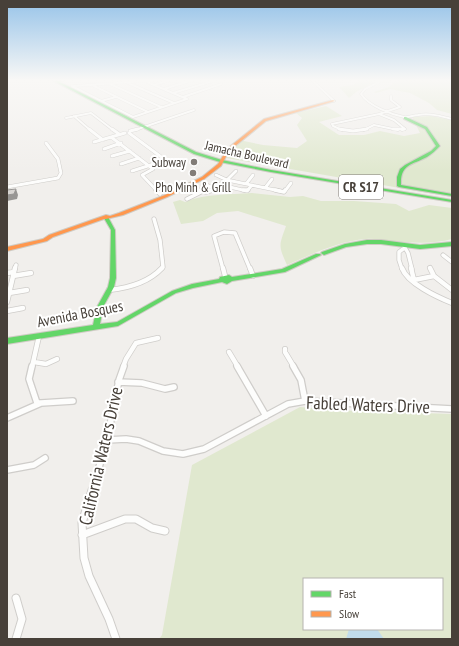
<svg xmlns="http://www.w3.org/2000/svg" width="459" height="646" font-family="'PT Sans Narrow',sans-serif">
<rect width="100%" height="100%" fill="#f1efec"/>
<path fill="#e0e8cf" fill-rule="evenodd" d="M359,80H378L356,92L349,98L339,87L353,85Z
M396,80H449L452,82V114L437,110L429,103L410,93L390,89L376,93L374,92L389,87Z
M326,106L342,116L319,122L339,135H364L380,131L404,136L420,133L412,117L431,116L452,120V197L226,158L239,140L263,145L297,148L307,141L297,125L302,118L296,113Z
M252,193L290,197L303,196L321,201H354L396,204L409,211L429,205L452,208V239C431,245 409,242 388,241C381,240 373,238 366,239C339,241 312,254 287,265C278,245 279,246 286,226L238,211L217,213L203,221L181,224L173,202L180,200L185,202C207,193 229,195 252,193Z
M300,407L331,410L452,414V639H159L162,635L192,465ZM304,579H442V629H304Z"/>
<path fill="#c1dceb" d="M349,629H377L384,639H346Z"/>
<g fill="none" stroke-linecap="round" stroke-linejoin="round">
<defs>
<path id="street-far5" d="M312,80L334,101
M383,80L365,89L361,94C369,106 390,114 404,117C408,118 414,115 418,115C430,113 441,116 452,119
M147,82L187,99
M128,83L174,103
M110,84L161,107
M92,85L148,112
M154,85L170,80
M72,86L133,117L187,99
M74,86L159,80
M164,89L193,80
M173,93L213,81
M183,97L221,84
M101,101L116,97
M379,114L394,120L405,129L402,130
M379,114L400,107L391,100V96
M74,116L90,130
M66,118L91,113L113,130
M135,130L194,110
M342,130L333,126L332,124L379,114
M364,130L374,125L398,130"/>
<path id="street-far4" d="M89,129L103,140
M112,129L119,134
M339,129L353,131L367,129
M393,129H404
M130,131L138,129
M129,133L164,159L163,161L132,171
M111,137L153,169
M94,142L125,133
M104,149L121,143
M112,156L130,151
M121,164L139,158
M153,169L142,175L157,191
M216,175L227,180L236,171
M205,184L215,189
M246,184L253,175
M221,185L247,191L252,185
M190,186L200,191
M7,187L58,178L61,173L58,159L46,143
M265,188L272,179
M210,191L227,180L280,191
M285,191L291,183"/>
<path id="street-far3" d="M156,190L160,194
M198,190L206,192L213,190
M243,190H248
M275,190L284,192L285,190
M187,199L201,192
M154,219L160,240L163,267L161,269
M404,246L408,253L412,269
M443,255L452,262
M15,269L16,265
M223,269L214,236L224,232L235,233L250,269
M402,269L399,260V252L403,249"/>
<path id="street-far2" d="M223,268L225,276
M250,268L253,276
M402,268C407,283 437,297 452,303
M411,268L414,280
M430,268L434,276L452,290
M7,273L14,272
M13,276L31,273
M414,280L434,276
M109,290C129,288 148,283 162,268
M9,293L27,290
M7,302L15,268
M7,311L23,308
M285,349V352L294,367
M229,352L238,367
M34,362L46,364L57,359
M32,367L39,336
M123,367L126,359L136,343L158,338"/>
<path id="street-far1" d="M32,366L29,379L37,403H41
M237,366L266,416
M293,366L301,380L305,401
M118,382L142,383L165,389L174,387
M7,418L41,403L73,401
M107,440L126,439L139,441L163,451L183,454L204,449L288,404L305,401L452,409
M7,470L34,465L45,458
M92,491L107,440L119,380L124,366"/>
<path id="street" d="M92,490L82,523L84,558L89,576L109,619L116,639
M82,535L125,519H136L152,528L165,531
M16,598L22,619L16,639"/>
<path id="fast" d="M52,80L58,81L66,80L60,82L196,152L222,160L271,170L452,200V202L271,172L220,162L194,154Z
M404,117H406L427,127L440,146C436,150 432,154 427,157C412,165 400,164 401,185L452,194V196L399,187L397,186V177L400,169L405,165L431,151L436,146L425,129L404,119Z
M104,217H108L115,230L116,278L114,287L103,307L100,324L117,322L172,291L192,284L219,279L220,277L229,275L232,277L282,269L316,254H320L321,255L285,272L232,281L227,284L222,282L193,288L176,293L118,326L7,344V338L93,325L97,307L108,287L110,278L111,230L104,218Z
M367,240H381L420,245L452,242V246L420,249L381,244H367L346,247L324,255L321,253L322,252L345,244Z"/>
<path id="slow" d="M333,100L335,101L266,121L229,151L221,166L204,179L167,197L123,215L106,219H104L53,237L47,241L7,251V247L43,239L49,235L106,215L110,216L119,213L165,195L202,177L218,164L227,149L264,119Z"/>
</defs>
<use href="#street-far5" stroke="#cfcdca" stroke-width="3"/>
<use href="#street-far4" stroke="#cfcdca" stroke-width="4"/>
<use href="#street-far3" stroke="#cfcdca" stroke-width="5"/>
<use href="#street-far2" stroke="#cfcdca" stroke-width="6"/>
<use href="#street-far1" stroke="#cfcdca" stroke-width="8"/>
<use href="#street" stroke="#cfcdca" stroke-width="9"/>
<use href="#fast" stroke="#cfcbc4" stroke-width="2"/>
<use href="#slow" stroke="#cfcbc4" stroke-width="2"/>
<use href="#street-far5" stroke="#fdfdfc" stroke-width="2"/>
<use href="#street-far4" stroke="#fdfdfc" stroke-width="3"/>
<use href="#street-far3" stroke="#fdfdfc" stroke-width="3.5"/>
<use href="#street-far2" stroke="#fdfdfc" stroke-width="4.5"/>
<use href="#street-far1" stroke="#fdfdfc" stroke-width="5.5"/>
<use href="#street" stroke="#fdfdfc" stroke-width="7"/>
<use href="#fast" fill="#63d668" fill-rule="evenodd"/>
<use href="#slow" fill="#ff974d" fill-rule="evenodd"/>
</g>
<path fill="#989694" d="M16,189L18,195L17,199L7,201V195Z"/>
<path fill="#d9d6d3" stroke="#989694" d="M16,189L14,194L7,195V190Z"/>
<linearGradient id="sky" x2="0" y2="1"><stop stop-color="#98c4e9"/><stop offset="0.47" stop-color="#f9f8f6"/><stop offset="1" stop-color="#f9f8f6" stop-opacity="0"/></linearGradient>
<rect width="459" height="171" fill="url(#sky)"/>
<g fill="#827d78" stroke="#fff" stroke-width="1.5">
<circle cx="194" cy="162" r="4"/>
<circle cx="193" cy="173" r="4"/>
</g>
<g text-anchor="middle" stroke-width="4" stroke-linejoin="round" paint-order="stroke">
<g font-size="13" fill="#474039" stroke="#fff">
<text transform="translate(247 154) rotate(13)" y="5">Jamacha Boulevard</text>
</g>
<g font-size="13" fill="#474039" stroke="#fff" text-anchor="end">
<text x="186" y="167">Subway</text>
<text x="193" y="192" text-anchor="middle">Pho Minh &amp; Grill</text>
</g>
<rect fill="#fff" stroke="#7e7974" stroke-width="1" x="339" y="175" width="44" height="24" rx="3"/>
<g font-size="14" font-weight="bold" fill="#474039">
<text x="361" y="192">CR S17</text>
</g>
<g font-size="15" fill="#474039" stroke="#fff">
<text transform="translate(80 314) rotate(-11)" y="5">Avenida Bosques</text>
</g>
<g font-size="18" fill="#474039" stroke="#fff">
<text transform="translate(368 405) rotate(2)" y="6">Fabled Waters Drive</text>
<text transform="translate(101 456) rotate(-77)" y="6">California Waters Drive</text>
</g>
</g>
<rect width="459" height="646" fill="none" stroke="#474039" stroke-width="16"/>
<rect x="303" y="578" width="140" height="52" fill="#ffffff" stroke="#b5b3b0"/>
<rect x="311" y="591" width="20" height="6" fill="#63d668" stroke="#b5b3b0"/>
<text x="339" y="598" font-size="12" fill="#474039">Fast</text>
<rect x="311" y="611" width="20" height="6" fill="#ff974d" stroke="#b5b3b0"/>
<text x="339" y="618" font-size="12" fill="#474039">Slow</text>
</svg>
